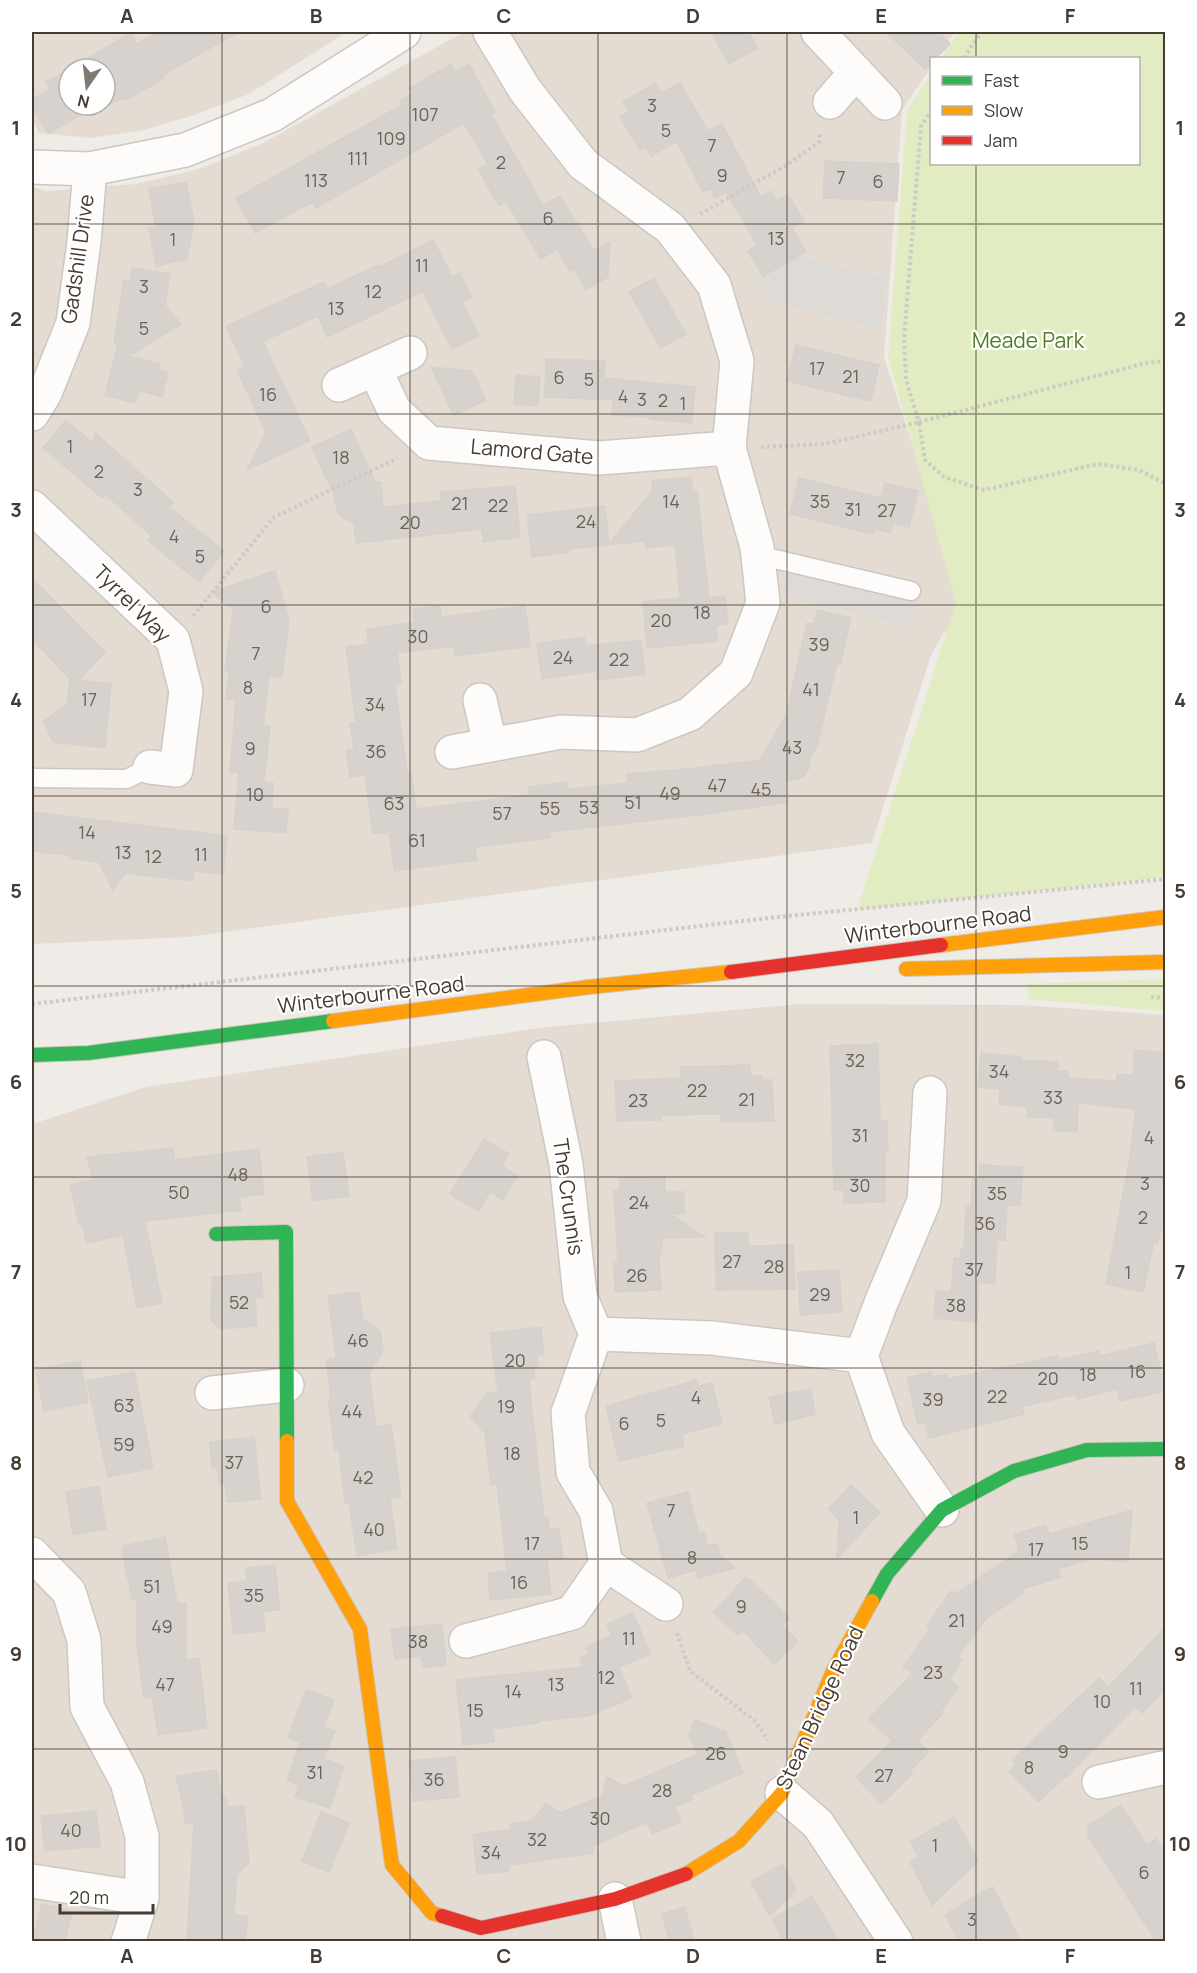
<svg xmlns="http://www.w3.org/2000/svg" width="1197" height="1973" font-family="Manrope,sans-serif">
<rect width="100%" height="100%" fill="#efebe6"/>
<path fill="#e4dcd2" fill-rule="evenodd" d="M41,32H347L249,94L194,115L141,131L90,138L39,133L32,119V37ZM69,69H105V105H69Z
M464,32H955L937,58H932L931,67L902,110L884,357L969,621L943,633L930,658L872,843L188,937L32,944V187L47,191L136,184L199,169L263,143Z
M800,1004L1021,1005L1165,1015V1941H32V1124L146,1087L538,1028Z"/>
<path fill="#e1ecc2" d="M959,32H1165V877L857,910L956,603L888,357L907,111L931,73L932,164H1138V58H941Z
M1165,979V1011L1029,999L1027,984Z"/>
<path fill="#dedad6" d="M799,256L887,278L881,330L769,301L755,280Z
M798,554L921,582L909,626L785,597L786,578Z"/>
<path fill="#d7d2cd" stroke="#d7d1cb" stroke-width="1.5" d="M158,32H239L176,67L162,76L164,78L147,88L126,100L124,97L110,104L108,100L105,101V69H69V105H98L48,134L32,106V100L50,89L46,82L131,33L137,44Z
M711,32H748L758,48L729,64Z
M886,32H938L950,44L936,58H932V63L925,69Z
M451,64L455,72L469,64L495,112L491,114L543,205L560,196L594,251L610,242L608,277L586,290L574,269L570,271L557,249L541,259L506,201L499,206L478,169L488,164L464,123L316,208L312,202L255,233L236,198L402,105L400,101L413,93L410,88Z
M655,83L661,93L680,83L708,131L722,124L761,197L771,191L777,201L788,194L804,221L792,228L806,252L763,276L748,251L758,245L726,192L715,198L711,188L703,192L677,141L651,156L646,147L640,150L620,117L629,112L623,102Z
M825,161L899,164L897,201L823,198Z
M186,182L194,221L187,259L156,266L149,228L156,227L149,189Z
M433,240L452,277L460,273L472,297L462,302L479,336L452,349L423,291L327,337L318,316L263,341L310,441L247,470L266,432L237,370L245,367L226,326L324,282L327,289L378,265L379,267Z
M132,268L170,274L165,305L181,324L129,356L160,364L159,370L168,373L162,397L139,390L135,403L105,395L118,344L114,343L124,280L130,282Z
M654,278L686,334L661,348L629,292Z
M796,345L879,365L871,401L787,381Z
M546,359L605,361L604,378L695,387L692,423L650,419L651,417L612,415L613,400L545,397Z
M431,367L472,371L486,400L454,415Z
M516,375L540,377L538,406L514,404Z
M66,420L93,443L95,433L173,502L169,507L224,551L199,582L148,541L152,536L105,494L102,498L43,448Z
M351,429L375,482H381L383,507L441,501L440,492L515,486L520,537L483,542L482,529L356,543L354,524L338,514L333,492L312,447Z
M691,477L693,491H697L709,598L725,596L728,624L716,625L717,641L647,648L643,602L680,598L675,545L646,548L645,541L569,549V552L532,557L527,515L605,506L609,544L653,490L652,481Z
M799,478L881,498L885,483L918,491L909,527L893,523L890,533L874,529L873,534L790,514Z
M275,571L289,621L282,678L269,676L263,726H270L264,782L273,783L272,808L288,809L286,833L234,829L239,772H230L236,700L226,699L229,671H225L233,609L211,592Z
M32,578L105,652L79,680L111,684L105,748L53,742L44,721L67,704L70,679L32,639Z
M440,606L441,617L525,606L530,646L455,656L454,646L397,653L401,683L395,684L407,773H411L416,809L529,795L528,787L567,782L568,789L628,783L627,774L687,769L760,760L786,716L807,623L814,624L817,610L851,618L840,664L837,663L817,747L809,760L810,766L804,777L784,781L787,802L715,813L550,832L551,838L475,847L477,860L394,871L389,832L373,834L365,775L350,777L346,750L354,749L350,723L356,722L346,647L368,644L367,630L414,622L413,609Z
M584,637L586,646L641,640L645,674L597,680L596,671L542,679L537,644Z
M32,812L227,836L223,874L194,871L192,881L125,873L113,890L99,862L69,858V855L32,851Z
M878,1044L880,1121L887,1120L888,1152H885V1202L844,1203V1190H834L830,1046Z
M1135,1050L1166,1053V1226L1162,1225L1158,1243L1154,1242L1143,1292L1106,1284L1130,1158L1136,1109L1078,1103L1077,1132L1053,1130L1054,1118L1027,1117V1107L999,1104L1000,1089L978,1087L981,1053L1021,1057V1060L1058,1062L1057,1071H1068V1078L1117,1081V1074L1133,1075Z
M750,1065L751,1076H762V1080H772L774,1121L722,1122L721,1114L661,1115V1120L617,1121L615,1081L681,1078V1067Z
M484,1139L509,1154L502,1166L517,1176L503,1200L490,1192L478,1211L450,1194Z
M173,1148L174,1160L259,1149L264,1194L239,1197L241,1210L145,1221L162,1303L137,1308L123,1235L87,1243L82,1223L79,1224L70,1185L93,1180L87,1157Z
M343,1152L349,1196L313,1201L307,1157Z
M980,1165L1023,1167L1020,1206L1007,1205L1005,1241L997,1240L995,1284L979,1283L977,1322L934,1318L936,1291L951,1292L954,1258L960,1259L961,1248H964L966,1206L971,1207L973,1179H979Z
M665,1177V1192H684V1214H671L705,1237L662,1238V1254H659L661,1290L615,1292L614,1262H618L614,1191L620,1192V1178Z
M715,1233H748V1246L793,1245L795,1289L716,1290Z
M839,1270L842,1312L800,1315L798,1272Z
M261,1273L263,1297L255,1298L257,1326L221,1329L211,1321L212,1277Z
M359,1292L363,1319L380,1331L383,1351L369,1373L376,1427L391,1424L401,1497L390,1498L397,1549L357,1556L349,1502L345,1503L339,1450H335L328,1399H331L326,1360L336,1358L328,1296Z
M541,1327L544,1354L537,1355L538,1367L533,1368L535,1378L529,1379L533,1420L544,1518H548L549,1529L559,1528L563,1558L547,1560L551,1594L490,1600L488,1573L507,1571L497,1484L491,1485L485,1433L470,1417L487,1393L498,1392L490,1333Z
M1154,1343L1165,1391L1120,1401L1117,1389L1078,1399L1076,1394L1022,1407L1024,1414L929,1438L925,1422L918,1424L907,1378L931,1372L932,1377L947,1374L948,1379L1058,1356L1059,1360L1099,1351L1100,1356Z
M80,1361L88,1402L44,1411L36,1370Z
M134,1372L153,1468L108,1477L87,1381Z
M697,1380L698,1386L712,1383L722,1424L682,1434L684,1446L619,1461L606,1406Z
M811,1389L815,1414L775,1424L769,1397Z
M254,1437L261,1499L227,1502L225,1483L219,1484L217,1467L212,1468L210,1442Z
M851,1485L880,1512L837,1559L839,1520L828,1509Z
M99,1486L106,1529L73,1535L66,1492Z
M688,1492L699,1533L704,1532L708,1546L717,1544L720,1555L735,1568L698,1578L696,1570L668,1578L647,1503Z
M1132,1510L1128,1562L1092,1559L1058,1569L1061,1577L1022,1589L1024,1593L987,1618L957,1657L962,1660L949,1679L959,1687L941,1711L943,1713L917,1741L929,1752L910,1771L912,1774L882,1804L856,1777L892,1741L869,1719L913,1673L903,1667L931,1628L927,1625L951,1591L955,1594L1019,1551L1014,1534L1046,1525L1049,1534Z
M165,1537L177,1603H186V1660L199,1658L207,1728L158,1735L152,1697L144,1698L137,1646V1599H132L123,1556V1546Z
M275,1565L280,1610L263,1611L265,1631L233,1634L228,1583L247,1581L245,1568Z
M746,1577L773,1601L790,1619L783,1625L798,1642L774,1664L743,1630L738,1635L713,1613Z
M633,1613L650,1654L619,1667L632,1698L588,1716L537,1721L538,1723L493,1729L494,1742L463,1745L456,1680L583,1667L580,1658L589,1654L586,1647L612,1635L607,1624Z
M442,1624L446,1665L423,1668L421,1656L395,1659L391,1629Z
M1166,1627V1688L1142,1713L1135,1707L1066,1778L1065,1777L1038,1802L1009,1772L1016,1764L1012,1760L1099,1678L1108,1688Z
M306,1690L334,1700L324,1727L335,1731L324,1759L344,1766L330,1808L295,1797L299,1785L287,1780L300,1742L288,1738Z
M695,1720L725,1731L743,1773L691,1795L693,1799L675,1806L681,1822L652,1834L647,1822L593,1846V1853L508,1865L509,1871L477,1874L473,1834L511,1830L510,1824L532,1821L546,1804L561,1813L602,1796L607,1777L623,1786L697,1755L689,1735Z
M455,1757L459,1797L413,1801L409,1761Z
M216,1770L223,1797H226L227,1807L244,1806L249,1863L237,1874L234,1914L248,1917L245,1941H187L194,1822L185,1824L184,1810L176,1776Z
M1121,1805L1146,1845L1156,1839L1166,1854V1941H1156L1088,1836V1826Z
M96,1811L100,1846L45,1851L41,1816Z
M321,1812L349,1823L329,1872L302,1861Z
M954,1817L978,1861L932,1905L910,1862L919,1857L910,1842Z
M782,1864L796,1890L770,1916L751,1882Z
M993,1887L1020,1941H959L945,1915L984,1891Z
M812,1896L838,1941H783L772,1919Z
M42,1904L72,1911L65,1941H33Z
M685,1907L694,1941H669L662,1914Z"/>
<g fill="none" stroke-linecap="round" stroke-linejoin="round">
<defs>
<path id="lane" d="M758,555L911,591
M32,778L127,779L150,767"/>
<path id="street" d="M818,32L885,103
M830,102L856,72
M32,167L90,169L185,150L272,115L404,32
M375,369L394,410L429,443L599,458L729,448
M339,385L410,353
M32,414L45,393L73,323L84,242L90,169
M32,507L173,640L186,691L176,770L150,767
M480,700L490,744
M452,752L561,732L637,735L690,714L736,673L763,603L757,547L729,448L737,361L714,285L670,228L583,164L525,90L490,32
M544,1057L566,1164L580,1296L596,1334L712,1338L861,1356L888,1433L942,1510
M596,1334L568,1413L573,1472L596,1511L606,1564L666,1604
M861,1356L881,1303L924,1201L930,1093
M212,1393L287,1385
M32,1554L69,1592L84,1640L87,1707L127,1782L142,1836V1898L128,1942
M466,1641L572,1613L606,1564
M1099,1782L1162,1768
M782,1793L818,1824L896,1942
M32,1881L142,1898
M615,1899L624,1942"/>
<path id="fast" d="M32,1055L88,1053L333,1021
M216,1234L286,1232L287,1441
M872,1601L887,1574L942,1510L1014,1471L1087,1450L1166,1449"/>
<path id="slow" d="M941,945L1166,917
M906,969L1166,962
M333,1021L589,987L731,972
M287,1441V1501L360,1629L392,1865L432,1913L442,1916
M686,1874L739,1841L782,1793L833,1671L872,1601"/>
<path id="jam" d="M731,972L941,945
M442,1916L481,1928L615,1899L686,1874"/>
</defs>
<use href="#lane" stroke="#cbc7c2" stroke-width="21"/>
<use href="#street" stroke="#cbc7c2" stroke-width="36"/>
<use href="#fast" stroke="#d0c8bd" stroke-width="16"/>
<use href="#slow" stroke="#d0c8bd" stroke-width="16"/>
<use href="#jam" stroke="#d0c8bd" stroke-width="16"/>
<path stroke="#cecac5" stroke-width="4" stroke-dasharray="3 3" stroke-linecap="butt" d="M964,58L981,32
M932,110L921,126L904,338L906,380L919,422L1146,363L1166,361
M700,214L785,166L819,142L820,132
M761,447L825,444L919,422L925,460L944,477L984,490L1098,464L1139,470L1166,484
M193,616L274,517L398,458
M1151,997L1166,998
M32,1004L777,917L1166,879
M677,1633L690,1671L754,1720L768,1740"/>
<use href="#lane" stroke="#fdfcfb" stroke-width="18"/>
<use href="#street" stroke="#fdfcfb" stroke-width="33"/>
<use href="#fast" stroke="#30b455" stroke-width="14"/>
<use href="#slow" stroke="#ff9f0a" stroke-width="14"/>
<use href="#jam" stroke="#e5322d" stroke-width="14"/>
</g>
<path fill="none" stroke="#453b32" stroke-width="1.5" stroke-opacity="0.55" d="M222,32V1942M410,32V1942M598,32V1942M787,32V1942M976,32V58M976,164V1942M32,224H1166M32,414H1166M32,605H1166M32,796H1166M32,986H1166M32,1177H1166M32,1368H1166M32,1559H1166M32,1749H1166"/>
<g text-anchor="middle" stroke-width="4.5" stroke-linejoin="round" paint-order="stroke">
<g font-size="18" fill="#6b625a">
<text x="652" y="112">3</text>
<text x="425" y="121">107</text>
<text x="666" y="137">5</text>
<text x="391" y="145">109</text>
<text x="712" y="152">7</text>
<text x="358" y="165">111</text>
<text x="501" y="169">2</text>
<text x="722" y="182">9</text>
<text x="841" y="184">7</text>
<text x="316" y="187">113</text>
<text x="878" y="188">6</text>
<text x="548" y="225">6</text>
<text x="776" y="245">13</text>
<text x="173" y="246">1</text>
<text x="422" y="272">11</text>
<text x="144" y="293">3</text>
<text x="373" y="298">12</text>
<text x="336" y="315">13</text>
<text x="144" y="335">5</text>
<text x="817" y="375">17</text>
<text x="851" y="383">21</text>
<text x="559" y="384">6</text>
<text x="589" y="386">5</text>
<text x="268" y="401">16</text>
<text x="623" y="403">4</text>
<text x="642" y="406">3</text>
<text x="663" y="407">2</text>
<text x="683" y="410">1</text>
<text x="70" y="453">1</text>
<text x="341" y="464">18</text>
<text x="99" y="478">2</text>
<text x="138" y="496">3</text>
<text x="671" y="508">14</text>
<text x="820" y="508">35</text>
<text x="460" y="510">21</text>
<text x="498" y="512">22</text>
<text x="853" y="516">31</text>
<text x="887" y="517">27</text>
<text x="586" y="528">24</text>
<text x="410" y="529">20</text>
<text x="174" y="543">4</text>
<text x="200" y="563">5</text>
<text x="266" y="613">6</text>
<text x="702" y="619">18</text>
<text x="661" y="627">20</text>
<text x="418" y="643">30</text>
<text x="819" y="651">39</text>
<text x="256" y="660">7</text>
<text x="563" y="664">24</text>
<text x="619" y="666">22</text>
<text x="248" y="694">8</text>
<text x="811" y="696">41</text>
<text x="89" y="706">17</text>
<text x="375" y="711">34</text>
<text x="792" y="754">43</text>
<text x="250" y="755">9</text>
<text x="376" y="758">36</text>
<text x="717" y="792">47</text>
<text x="761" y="796">45</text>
<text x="670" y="800">49</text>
<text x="255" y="801">10</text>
<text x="633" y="809">51</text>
<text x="394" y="810">63</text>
<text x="589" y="814">53</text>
<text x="550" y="815">55</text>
<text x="502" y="820">57</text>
<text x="87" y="839">14</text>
<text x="417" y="847">61</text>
<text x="123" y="859">13</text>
<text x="201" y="861">11</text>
<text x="153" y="863">12</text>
<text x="855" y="1067">32</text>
<text x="999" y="1078">34</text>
<text x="697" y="1097">22</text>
<text x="1053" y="1104">33</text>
<text x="747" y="1106">21</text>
<text x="638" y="1107">23</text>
<text x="860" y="1142">31</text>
<text x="1149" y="1144">4</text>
<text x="238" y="1181">48</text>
<text x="1145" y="1190">3</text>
<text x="860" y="1192">30</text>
<text x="179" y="1199">50</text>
<text x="997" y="1200">35</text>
<text x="639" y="1209">24</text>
<text x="1143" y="1224">2</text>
<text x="985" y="1230">36</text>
<text x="732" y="1268">27</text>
<text x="774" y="1273">28</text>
<text x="974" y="1276">37</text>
<text x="1128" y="1279">1</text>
<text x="637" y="1282">26</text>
<text x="820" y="1301">29</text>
<text x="239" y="1309">52</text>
<text x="956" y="1312">38</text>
<text x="358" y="1347">46</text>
<text x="515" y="1367">20</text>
<text x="1137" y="1378">16</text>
<text x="1088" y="1381">18</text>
<text x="1048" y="1385">20</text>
<text x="997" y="1403">22</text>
<text x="696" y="1404">4</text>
<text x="933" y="1406">39</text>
<text x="124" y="1412">63</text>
<text x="506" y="1413">19</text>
<text x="352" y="1418">44</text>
<text x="661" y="1427">5</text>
<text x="624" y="1430">6</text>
<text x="124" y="1451">59</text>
<text x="512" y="1460">18</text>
<text x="234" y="1469">37</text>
<text x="363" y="1484">42</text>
<text x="671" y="1517">7</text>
<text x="856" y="1524">1</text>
<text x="374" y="1536">40</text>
<text x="532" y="1550">17</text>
<text x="1080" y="1550">15</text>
<text x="1036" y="1556">17</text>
<text x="692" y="1564">8</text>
<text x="519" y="1589">16</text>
<text x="152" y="1593">51</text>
<text x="254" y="1602">35</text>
<text x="741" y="1613">9</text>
<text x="957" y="1627">21</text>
<text x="162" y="1633">49</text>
<text x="629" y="1645">11</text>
<text x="418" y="1648">38</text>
<text x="933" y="1679">23</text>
<text x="606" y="1684">12</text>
<text x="165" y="1691">47</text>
<text x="556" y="1691">13</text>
<text x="1136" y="1695">11</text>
<text x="513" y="1698">14</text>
<text x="1102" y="1708">10</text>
<text x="475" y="1717">15</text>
<text x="1063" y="1758">9</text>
<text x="716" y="1760">26</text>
<text x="1029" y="1774">8</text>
<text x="315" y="1779">31</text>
<text x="884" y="1782">27</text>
<text x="434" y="1786">36</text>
<text x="662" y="1797">28</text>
<text x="600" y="1825">30</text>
<text x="71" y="1837">40</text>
<text x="537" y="1846">32</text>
<text x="935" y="1852">1</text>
<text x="491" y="1859">34</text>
<text x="1144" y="1879">6</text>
<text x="972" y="1926">3</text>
</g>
<g font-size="21" fill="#453b32" stroke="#fff">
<text transform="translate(78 259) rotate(-82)" y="7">Gadshill Drive</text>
<text transform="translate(532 452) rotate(5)" y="7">Lamord Gate</text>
<text transform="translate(132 604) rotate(45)" y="7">Tyrrel Way</text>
<text transform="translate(938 925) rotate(-7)" y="7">Winterbourne Road</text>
<text transform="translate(371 995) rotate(-7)" y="7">Winterbourne Road</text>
<text transform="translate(568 1197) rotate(82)" y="7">The Crunnis</text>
<text transform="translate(820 1708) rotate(-65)" y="7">Stean Bridge Road</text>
</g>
<g font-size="21" fill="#4e7c1f" stroke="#fff">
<text x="1028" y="348">Meade Park</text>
</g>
</g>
<rect width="1197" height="1973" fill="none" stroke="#ffffff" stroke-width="66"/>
<rect x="930" y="57" width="210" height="108" fill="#ffffff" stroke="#b5b1ad" stroke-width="1.5"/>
<rect x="942" y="76" width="30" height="9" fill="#30b455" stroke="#b5b1ad" stroke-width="1.5"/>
<text x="984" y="87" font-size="18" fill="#453b32">Fast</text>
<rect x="942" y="106" width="30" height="9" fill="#ff9f0a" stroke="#b5b1ad" stroke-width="1.5"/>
<text x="984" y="117" font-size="18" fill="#453b32">Slow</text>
<rect x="942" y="136" width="30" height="9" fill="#e5322d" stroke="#b5b1ad" stroke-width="1.5"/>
<text x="984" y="147" font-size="18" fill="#453b32">Jam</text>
<g transform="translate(87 87) rotate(194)"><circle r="28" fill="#ffffff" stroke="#b5b1ad" stroke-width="1.5"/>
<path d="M0-4.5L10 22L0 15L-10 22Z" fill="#807971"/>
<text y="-9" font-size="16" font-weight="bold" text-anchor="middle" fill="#453b32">N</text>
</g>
<path d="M60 1904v9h93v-9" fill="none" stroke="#453b32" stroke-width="3"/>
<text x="69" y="1904" font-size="18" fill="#453b32" stroke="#ffffff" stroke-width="4.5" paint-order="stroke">20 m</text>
<rect x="33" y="33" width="1131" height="1907" fill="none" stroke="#453b32" stroke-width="2"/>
<g font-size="20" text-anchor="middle" font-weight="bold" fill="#453b32">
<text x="127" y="23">A</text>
<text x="316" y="23">B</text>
<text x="504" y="23">C</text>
<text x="693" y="23">D</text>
<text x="881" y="23">E</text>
<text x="1070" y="23">F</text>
<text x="16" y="135">1</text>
<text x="1180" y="135">1</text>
<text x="16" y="326">2</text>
<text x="1180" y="326">2</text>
<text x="16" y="517">3</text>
<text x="1180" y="517">3</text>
<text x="16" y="707">4</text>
<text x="1180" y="707">4</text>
<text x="16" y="898">5</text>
<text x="1180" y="898">5</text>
<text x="16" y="1089">6</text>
<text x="1180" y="1089">6</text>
<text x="16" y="1279">7</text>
<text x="1180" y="1279">7</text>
<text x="16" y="1470">8</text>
<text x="1180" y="1470">8</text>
<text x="16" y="1661">9</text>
<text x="1180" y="1661">9</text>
<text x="16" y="1851">10</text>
<text x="1180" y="1851">10</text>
<text x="127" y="1963">A</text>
<text x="316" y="1963">B</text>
<text x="504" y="1963">C</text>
<text x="693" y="1963">D</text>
<text x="881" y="1963">E</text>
<text x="1070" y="1963">F</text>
</g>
</svg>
